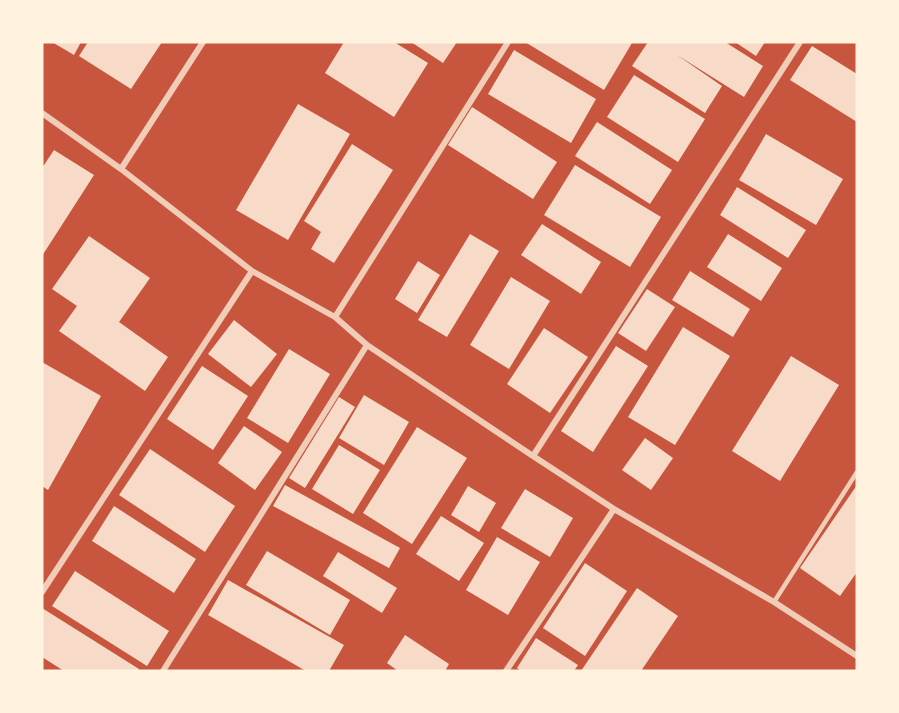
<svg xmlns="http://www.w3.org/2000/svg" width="899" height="713" font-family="'Source Sans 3',sans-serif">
<rect width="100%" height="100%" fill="#c8553d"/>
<path fill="#f7dbc8" d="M52,42H81L74,55Z
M88,42H162L131,89L79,56Z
M344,42H394L428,63L394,117L325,73Z
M411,42H457L443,63Z
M525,42H630L632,43L604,90Z
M648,42H725L763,66L744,97L677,55L722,86L705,113L632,66Z
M735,42H765L756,56Z
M812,46L857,74V122L790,80Z
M514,50L596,99L571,143L488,94Z
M634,75L705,119L678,162L607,117Z
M298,104L350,134L288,240L236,210Z
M472,107L557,162L533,199L448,145Z
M597,122L672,170L650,204L575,156Z
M766,134L843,179L816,225L739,180Z
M352,144L393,170L334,263L311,249L321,232L304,221Z
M54,150L94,175L42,256V168Z
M575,165L661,217L630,267L544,215Z
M737,187L806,230L788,258L720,215Z
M542,224L601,262L581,294L521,255Z
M470,234L499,251L447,337L418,320Z
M728,234L782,268L761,301L707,267Z
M89,236L150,278L119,322L168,357L145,391L59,331L77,306L52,289Z
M418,261L440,275L417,313L395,299Z
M690,271L750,309L733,337L672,300Z
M511,277L550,301L509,369L470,345Z
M647,289L675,307L646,351L618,333Z
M234,320L277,354L251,387L208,354Z
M683,327L730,356L675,445L628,417Z
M544,328L588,357L550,413L507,384Z
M616,346L648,366L593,452L561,431Z
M289,349L330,374L288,443L247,418Z
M791,356L839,385L780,481L732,451Z
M42,362L101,396L48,490L42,486Z
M202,366L248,396L213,450L167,419Z
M364,395L409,422L384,465L339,438Z
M339,397L355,407L305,488L289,478Z
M244,426L282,452L255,490L218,463Z
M417,427L467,458L412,544L363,513Z
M645,438L673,458L651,490L622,470Z
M339,445L380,470L353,514L312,489Z
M150,449L235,506L205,552L119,495Z
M285,485L400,548L389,568L273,506Z
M857,485V572L840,596L800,568Z
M468,486L496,503L479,532L451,515Z
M525,489L573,518L550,557L501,528Z
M114,506L196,559L174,593L92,541Z
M441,516L484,543L459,581L416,554Z
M497,537L540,562L508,615L466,590Z
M267,551L350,600L330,635L246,585Z
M338,552L397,588L382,613L323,576Z
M585,563L627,591L585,656L543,628Z
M75,571L169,631L147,666L52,606Z
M228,580L344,645L329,671H306L208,615Z
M637,588L678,616L641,671H581Z
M42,608L139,669L138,671H64L42,657Z
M405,635L449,664L445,671H398L387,663Z
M536,638L578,665L574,671H521L517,668Z"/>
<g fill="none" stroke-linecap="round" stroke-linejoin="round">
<path stroke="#f1ccb7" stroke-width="4.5" d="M774,602L857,472"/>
<path stroke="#f1ccb7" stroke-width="6" d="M42,113L121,169L252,271L335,317L367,345L533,456L614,509L774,602L857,656
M121,169L203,42
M335,317L508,42
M533,456L800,42
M42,592L252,271
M163,671L367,345
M506,671L614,509"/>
</g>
<rect width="899" height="713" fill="none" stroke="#fff3e0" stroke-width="87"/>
</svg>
